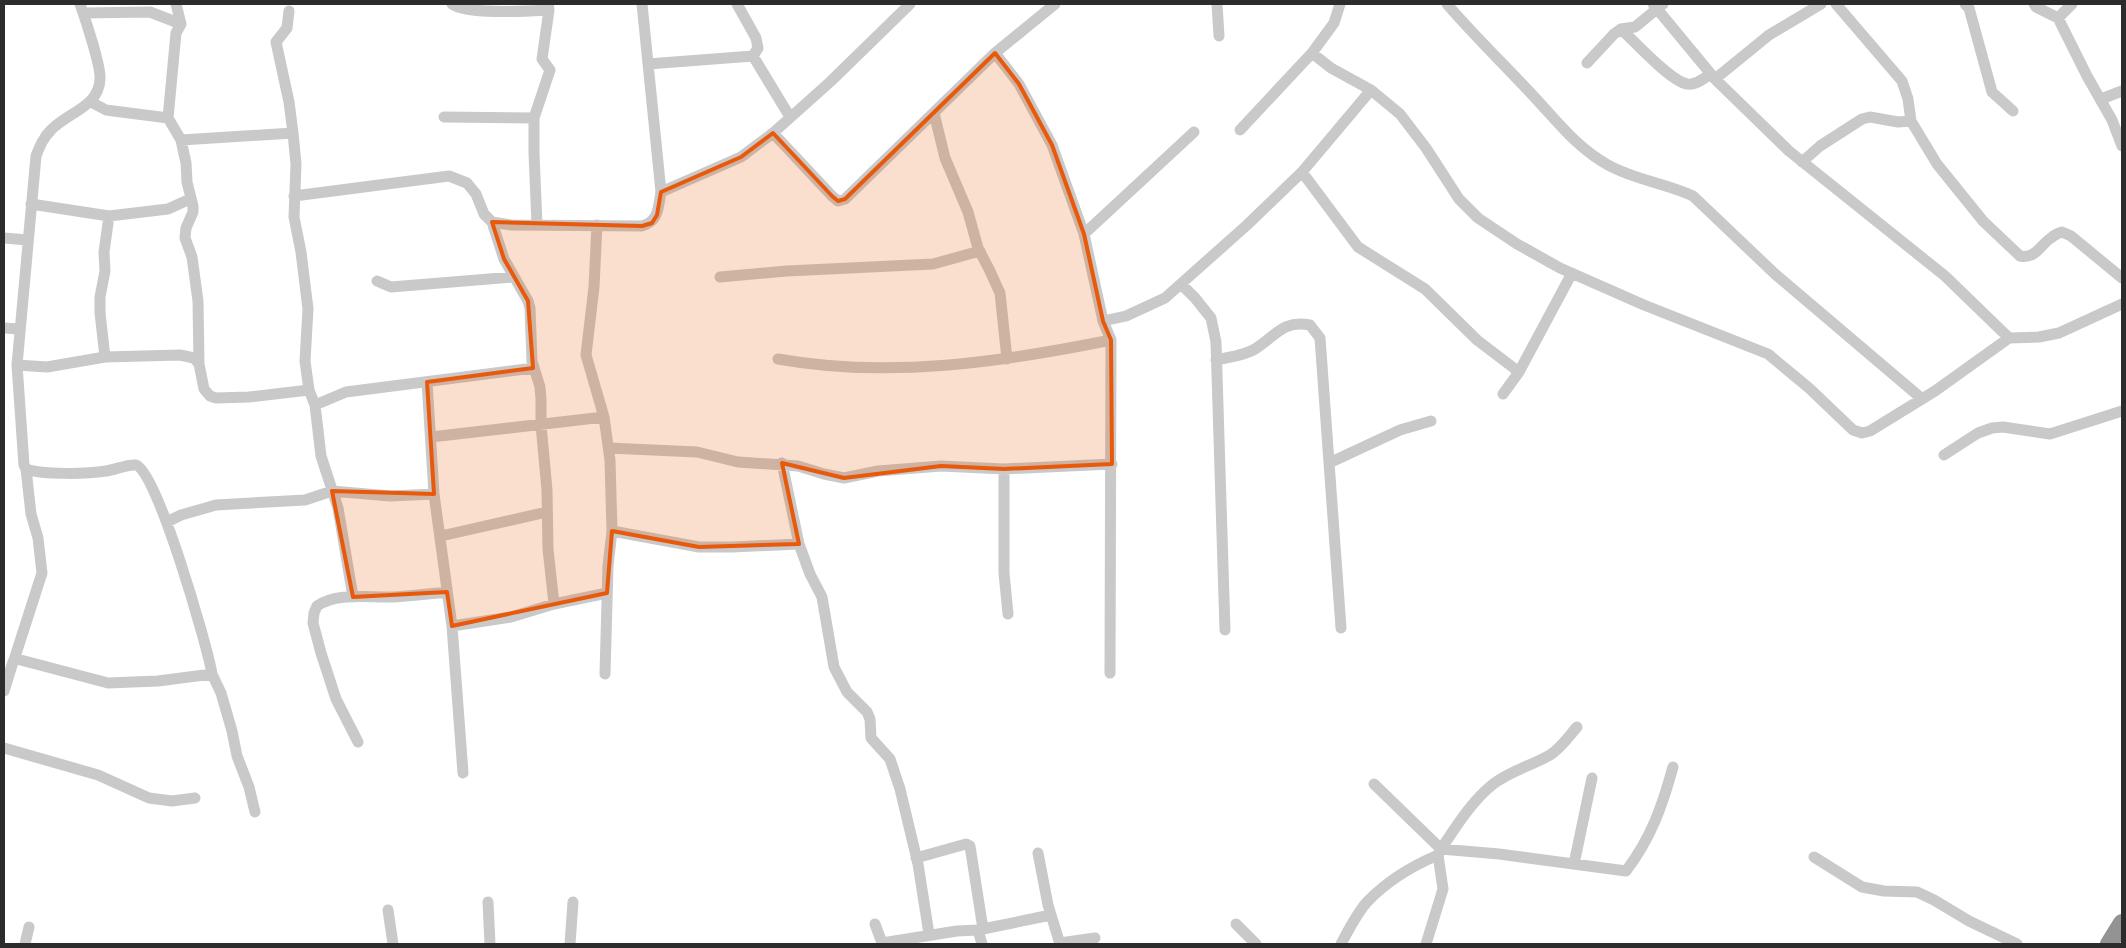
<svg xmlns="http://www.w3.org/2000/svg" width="2126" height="948" font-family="Inter,sans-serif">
<rect width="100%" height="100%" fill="#fff"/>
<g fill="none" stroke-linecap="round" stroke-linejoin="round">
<path stroke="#c9c9c9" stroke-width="11" d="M80,4C85,18 101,66 100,79C99,107 68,112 51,130C43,138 40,146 36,156L17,365L24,465L26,469C44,475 87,474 106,471C115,470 127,464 136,465C156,468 208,648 212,674L221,693L232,731L237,756L249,787L255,812
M176,4L181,24L176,33L168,118L181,140L186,163L187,182L193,206V212L186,228L185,238L192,257L198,301L199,364
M452,4C467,15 529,11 549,10
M1217,4L1219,36
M1447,4C1476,38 1508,68 1538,101C1560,125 1579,149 1608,165C1635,180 1665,183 1693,196L1775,274L1921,398
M1653,4L1715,79L1789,151L1945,276L2009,338
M1836,4L1902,81L1908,99L1911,121L1937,164L1983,221L2020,256C2036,259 2039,246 2051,238C2054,235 2059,233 2062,232L2071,236L2122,278
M1965,4L1969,8L1992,92L2013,111
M2034,4L2036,7L2058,18L2087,76L2112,120L2122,146
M289,11L287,28L276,42L289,102L293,133
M83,13L150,12L181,24
M2058,18L2072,4
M1621,29C1634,41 1670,81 1687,84C1695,86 1704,78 1711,74
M995,53L1019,84L1052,145L1084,234L1103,321L1111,340L1110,673
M1312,53L1331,68L1371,90L1400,114L1426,148L1459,199L1478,218L1517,244L1560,268L1644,305L1768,354L1809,388L1853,430L1862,433L1870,431L1935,391L2009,338L2039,337L2059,333L2122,304
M753,56L790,117
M1587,63L1614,34L1621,29L1635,27L1663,4
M648,64L753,56L758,48L756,38L737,4
M1715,79L1769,35L1821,4
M2101,99L2122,91
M91,102L106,110L168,118
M934,113L945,158L968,212L978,248L989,269L1000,293L1007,359
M444,117L534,118
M1240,130L1312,53L1334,23L1340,4
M773,133L832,196L838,201L845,199L995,53L1055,4
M181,140L293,133L296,164L294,217L301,252L308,309L305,361L309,390L315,405L321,456L338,508L353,597
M1802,162L1820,146L1862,119L1870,117L1898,122L1911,121
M1302,172L1358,247L1425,289L1477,340L1519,372
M661,192L741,157L773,133L830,82L910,4
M294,196L449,176L467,183L476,194L484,214L492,222L511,225L642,226C659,221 658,208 661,192L642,4
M31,204L109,216L168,209L190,199
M492,222L504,259L528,301L530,308L532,361L540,387L541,399V425L547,490L548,549L554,604
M537,225L534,153V118L550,70L542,59L549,10L548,4
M597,225L594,287L586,355L604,417L610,460L612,531L608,566L605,674
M1084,234L1194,132
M4,238L28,240
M720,277L787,271L933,264L980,251
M377,281L391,287L513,277
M1181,284L1195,298L1211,318L1216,342L1225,630
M1103,321L1126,316L1165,298L1247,225L1302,172L1371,90
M4,328L19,329
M105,357L100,313V297L105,271L104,252L109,216
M778,359C889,379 1002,362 1111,340
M1216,360C1228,357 1244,356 1255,349C1276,336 1282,320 1310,325L1320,338L1341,628
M17,365L47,367L105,357L180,355L194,358L199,364L204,389L210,396L216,398L249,397L309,390
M427,382L434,494L452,626L463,773
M1503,394L1519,372L1572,273
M315,405L346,392L534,368
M431,437L604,417
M609,448L697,452L738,462L798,466L824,474L844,478L878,471L941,466L1004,469L1112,464
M1944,455L1978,433L1992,428L2003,427L2050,434L2122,411
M782,463L799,544L810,574L822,597L834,667L847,692L867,712L870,719L871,738L890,759L900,789L918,864L929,934
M1329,463L1400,430L1431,421
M1004,469V573L1008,614
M167,522L181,515L216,505L305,500L332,491L390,496L434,494
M612,531L699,547H732L799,544
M441,536L547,512
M452,626L511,617L554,604L607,593
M14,660L42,573L38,538L31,514L26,469
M4,691L13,662L17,659L108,683L158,681L212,674
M358,742L336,699L321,653L313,623L314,613L317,606C337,592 370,598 393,597C411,596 429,594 447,592
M4,748L98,775L149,798L172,801L195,798
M1374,784L1441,849L1499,854L1626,871C1651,838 1662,807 1673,767
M1038,853L1048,905L1060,944
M1814,857L1862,887L1884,891L1917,892L1934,900L1969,921L2017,944
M916,858L966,844L970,846L983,929
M1574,864L1592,778
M488,902L490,944
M388,910L393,944
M875,924L882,943L957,931L978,930L1051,915
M1236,924L1256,944
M978,930L982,944
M1060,943L1095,938
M25,944L29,927
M570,944L573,902
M1341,944C1348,931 1357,913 1367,902C1386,882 1412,866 1438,855
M1426,944L1443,889L1438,855L1441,849C1456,827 1471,802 1492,785C1509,771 1531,766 1550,755C1561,748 1569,736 1577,727"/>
<path stroke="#939393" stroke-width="18" d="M2109,944L2122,923"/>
</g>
<path fill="#e8590c" fill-opacity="0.2" stroke="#e8590c" stroke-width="4" stroke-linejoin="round" d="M995,53L1019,84L1052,145L1084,234L1103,321L1111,340L1112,464L1004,469L941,466L844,478L782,463L799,544L699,547L612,531L607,593L452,626L447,592L353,597L332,491L434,494L427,382L533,368L528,301L504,259L492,222L642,226L652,223L657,215L661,192L741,157L773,133L832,196L838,201L845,199Z"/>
<rect width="2126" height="948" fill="none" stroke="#2c2c2c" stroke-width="10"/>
</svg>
